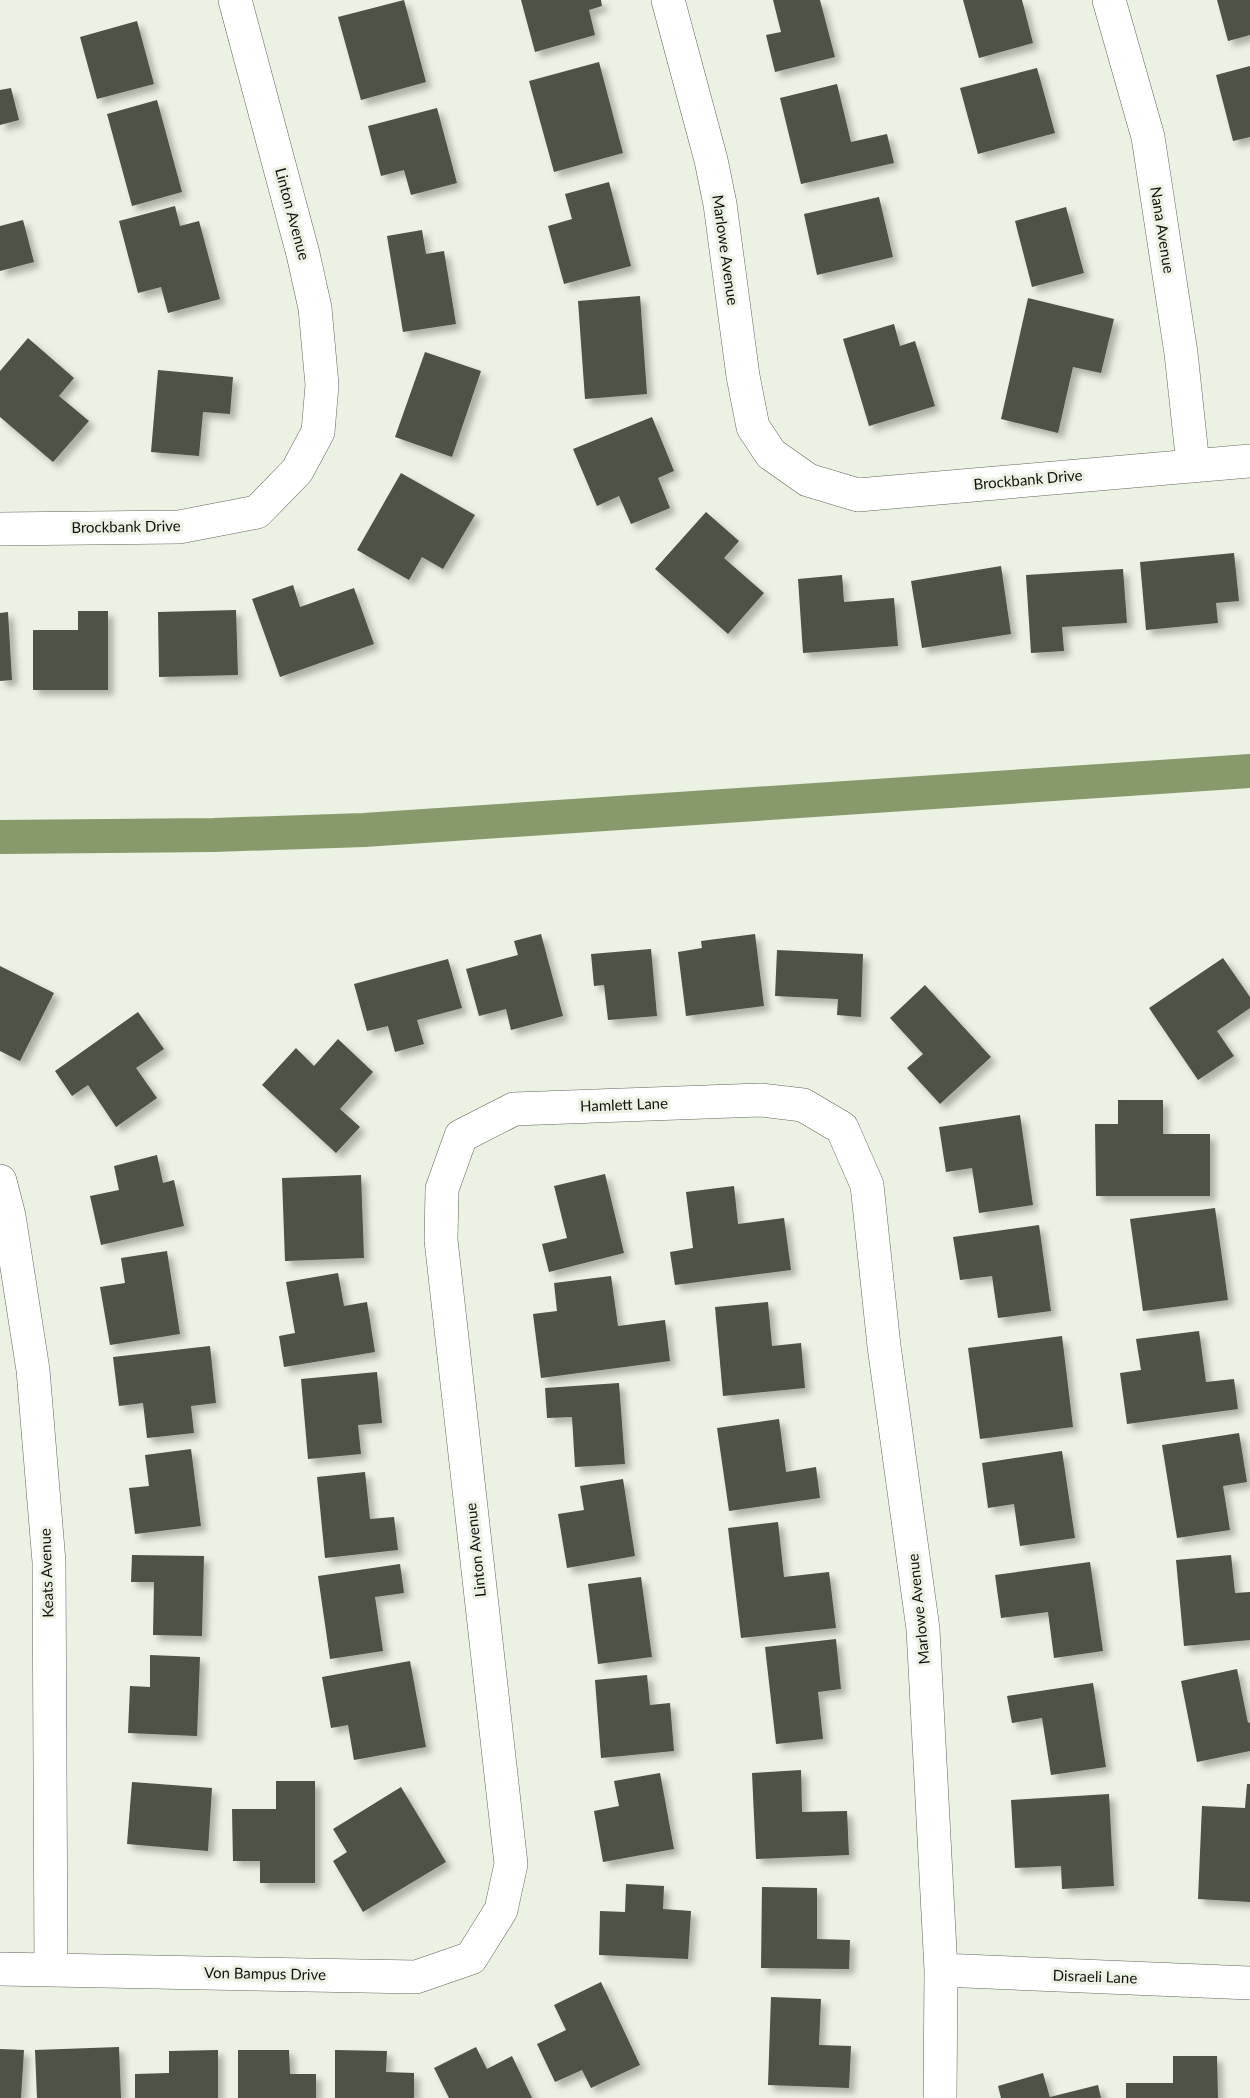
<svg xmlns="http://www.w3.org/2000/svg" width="1250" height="2098" font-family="Lato,sans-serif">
<defs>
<filter id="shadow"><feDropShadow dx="5.5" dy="5.5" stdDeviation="3" flood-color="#0004"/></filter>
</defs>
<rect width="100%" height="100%" fill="#ebf1e3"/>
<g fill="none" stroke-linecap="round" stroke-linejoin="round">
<path stroke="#889a6c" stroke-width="34" d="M0,837L214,835L364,830L1250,771"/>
</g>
<path fill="#4d5246" filter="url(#shadow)" d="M404,0L426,82L361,100L338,17Z
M521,0H601L602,6L589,10L595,35L535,52Z
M773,0H820L835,57L775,72L766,35L781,32Z
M963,0H1022L1033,43L979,58Z
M1217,0H1250V35L1228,41Z
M137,21L154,84L97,99L80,37Z
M599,62L623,153L554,172L529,81Z
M1250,66V137L1233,141L1216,75Z
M1037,68L1055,133L978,154L960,88Z
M837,84L851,142L887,134L894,163L801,184L780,98Z
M11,88L19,120L0,125V90Z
M157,100L182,192L132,206L107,114Z
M437,108L457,183L411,195L404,170L381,176L368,126Z
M609,182L631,266L564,284L548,226L572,219L565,194Z
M879,197L893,257L817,275L804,214Z
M175,206L180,226L199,221L220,299L168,313L161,287L138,293L119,221Z
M1066,207L1084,273L1032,287L1015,221Z
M23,220L34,262L0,271V226Z
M422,230L426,254L444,251L456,324L403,332L387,236Z
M640,296L647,394L585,399L578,301Z
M1028,298L1114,319L1101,373L1073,367L1058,433L1001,419Z
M894,324L900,346L915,341L935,406L869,426L843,339Z
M28,338L74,378L59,396L89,421L53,462L0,417V371Z
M425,352L481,371L452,457L395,437Z
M158,370L233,377L230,414L203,412L199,456L151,452Z
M652,417L674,471L658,478L670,508L631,524L619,496L597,506L573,449Z
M401,473L475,515L443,569L422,557L409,580L357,550Z
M706,512L739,541L724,558L764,593L728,634L655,569Z
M1234,553L1239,601L1216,603L1218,623L1146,630L1140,562Z
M1001,566L1011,634L922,648L911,581Z
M1123,569L1127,623L1062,627L1064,651L1031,653L1026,575Z
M842,575L844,602L894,598L898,646L803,653L798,579Z
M293,585L300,607L354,588L374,644L280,677L252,599Z
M236,610L238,675L159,677L158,612Z
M78,611H108V690H33V630H78Z
M8,612L12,680L0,681V613Z
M541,934L563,1016L511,1030L506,1009L479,1016L466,969L518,955L514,941Z
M755,934L764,1006L686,1016L678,952L702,948L701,941Z
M651,949L657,1016L608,1020L604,985L594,986L591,954Z
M777,950L863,954L861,1017L837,1015L838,999L775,996Z
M1223,958L1250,997V1008L1217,1031L1234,1056L1198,1080L1149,1008Z
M448,959L462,1008L417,1020L424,1044L395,1052L388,1026L367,1031L354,984Z
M0,966L54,993L20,1061L0,1051Z
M925,985L991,1057L940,1104L907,1068L923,1054L890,1018Z
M138,1012L164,1049L136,1068L157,1098L116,1127L88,1085L72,1096L55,1071Z
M338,1039L373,1072L340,1109L360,1127L336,1153L262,1085L296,1048L314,1066Z
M1118,1100H1163V1134H1210V1196H1096L1095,1124H1118Z
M1020,1115L1033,1205L979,1213L972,1168L946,1172L939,1127Z
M157,1155L163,1183L174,1180L184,1226L101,1245L90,1196L119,1190L114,1166Z
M605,1174L624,1253L549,1272L542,1244L567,1238L554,1186Z
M361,1175L364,1258L285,1261L282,1178Z
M734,1186L738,1224L784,1218L791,1270L675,1285L670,1252L693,1248L686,1192Z
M1215,1208L1228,1300L1143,1311L1130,1219Z
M1039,1225L1051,1311L998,1318L992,1276L960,1280L953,1237Z
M167,1251L180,1334L110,1345L100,1287L125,1283L121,1258Z
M338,1273L344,1306L367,1302L375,1352L284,1367L279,1336L295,1333L286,1282Z
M611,1276L618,1326L665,1320L670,1361L541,1378L533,1314L557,1311L554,1283Z
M768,1302L772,1346L801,1343L805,1388L723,1396L715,1307Z
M1199,1331L1206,1382L1234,1379L1238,1409L1127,1424L1120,1373L1141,1370L1136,1339Z
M1062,1336L1073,1427L980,1439L968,1348Z
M210,1346L216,1403L191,1406L194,1433L147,1438L143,1403L119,1406L113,1357Z
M377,1372L382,1423L358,1425L361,1454L308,1459L301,1379Z
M619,1383L625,1464L575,1467L572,1417L547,1418L545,1388Z
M779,1419L786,1472L816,1467L820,1498L729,1511L717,1428Z
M1239,1433L1247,1482L1223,1486L1230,1530L1177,1538L1162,1445Z
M191,1449L201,1526L135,1534L129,1488L149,1486L145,1455Z
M1062,1451L1075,1538L1020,1546L1014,1504L988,1508L982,1463Z
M365,1472L370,1519L394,1517L398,1550L325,1558L317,1477Z
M623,1479L635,1556L567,1568L558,1514L584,1510L580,1486Z
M778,1522L784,1577L829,1572L836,1628L741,1638L728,1528Z
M132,1555L204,1556L202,1636L153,1635L154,1582H131Z
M1231,1555L1235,1593L1250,1592V1640L1184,1646L1176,1560Z
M1090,1562L1103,1651L1054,1658L1048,1612L1001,1618L995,1575Z
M400,1564L404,1593L375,1597L383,1651L330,1659L318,1576Z
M641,1577L652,1657L598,1664L588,1584Z
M836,1639L841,1689L818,1692L823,1739L776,1744L765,1647Z
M150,1655L200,1657L197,1736L128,1733L130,1686L150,1687Z
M410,1661L426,1747L354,1760L348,1725L331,1728L322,1677Z
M1237,1669L1248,1723L1250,1722V1751L1197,1762L1181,1681Z
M647,1675L650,1705L670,1703L674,1751L601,1758L595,1680Z
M1093,1683L1106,1767L1051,1775L1042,1718L1012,1723L1007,1696Z
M801,1770L802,1812L847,1811L849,1855L756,1859L752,1773Z
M660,1773L674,1849L603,1862L594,1811L619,1806L614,1781Z
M276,1781H315V1883H260V1861H233L232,1809H276Z
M132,1782L212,1788L208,1851L127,1844Z
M1247,1784H1250V1902L1198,1899L1202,1806L1245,1808Z
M401,1787L446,1862L363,1912L333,1861L347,1852L333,1829Z
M1109,1794L1114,1886L1062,1889L1061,1866L1015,1868L1011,1800Z
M626,1884L664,1886L663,1909L691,1911L688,1959L599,1955L600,1911L625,1912Z
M762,1887L817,1888V1939L850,1940L849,1969L761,1968Z
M601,1982L640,2065L591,2088L582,2070L555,2082L537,2044L566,2030L554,2005Z
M771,1997L821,1999L819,2045L851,2046L849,2088L768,2085Z
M119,2047L121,2098H37L35,2050Z
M476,2047L487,2069L512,2056L532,2098H449L434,2068Z
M0,2049L24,2050L21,2098H0Z
M218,2050V2098H135V2074L169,2073V2051Z
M238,2050H289L290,2074H316V2098H238Z
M335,2050L387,2051L386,2072L414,2073V2098H335Z
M1173,2056H1217L1218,2098H1126V2083H1173Z
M1043,2073L1050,2098H1001L998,2086Z
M1098,2085L1101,2098H1050V2097Z"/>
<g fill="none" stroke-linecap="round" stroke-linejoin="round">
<defs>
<path id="street" d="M668,0L711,160L720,204L743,376L753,427L771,454L808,480L858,495L1250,461
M1109,0L1148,137L1181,353L1193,465
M0,529L179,527L257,512L297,471L318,432L322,385L315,308L303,254L235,0
M0,1181L9,1216L33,1370L49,1562L51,1969
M0,1969L416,1977L471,1958L501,1910L511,1864L441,1240L442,1189L461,1136L514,1109L760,1100L803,1105L842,1128L867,1185L884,1346L923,1629L941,1970L940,2098
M941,1970L1250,1983"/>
</defs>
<use href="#street" stroke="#62675a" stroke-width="34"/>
<use href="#street" stroke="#fff" stroke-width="33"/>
</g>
<g text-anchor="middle" stroke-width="6" stroke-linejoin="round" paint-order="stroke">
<g font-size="15" fill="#11130e" stroke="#ebf1e3">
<text transform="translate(292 214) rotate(75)" y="5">Linton Avenue</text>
<text transform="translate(1162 230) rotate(81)" y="5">Nana Avenue</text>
<text transform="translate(725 250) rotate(82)" y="5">Marlowe Avenue</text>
<text transform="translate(1028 480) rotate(-5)" y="5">Brockbank Drive</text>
<text transform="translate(126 527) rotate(-1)" y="5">Brockbank Drive</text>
<text transform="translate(624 1105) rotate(-2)" y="5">Hamlett Lane</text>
<text transform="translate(476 1550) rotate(-96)" y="5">Linton Avenue</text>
<text transform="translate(47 1573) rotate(-92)" y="5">Keats Avenue</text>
<text transform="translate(919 1609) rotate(-96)" y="5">Marlowe Avenue</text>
<text transform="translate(265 1974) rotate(1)" y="5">Von Bampus Drive</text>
<text transform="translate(1095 1977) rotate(2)" y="5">Disraeli Lane</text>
</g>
</g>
</svg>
